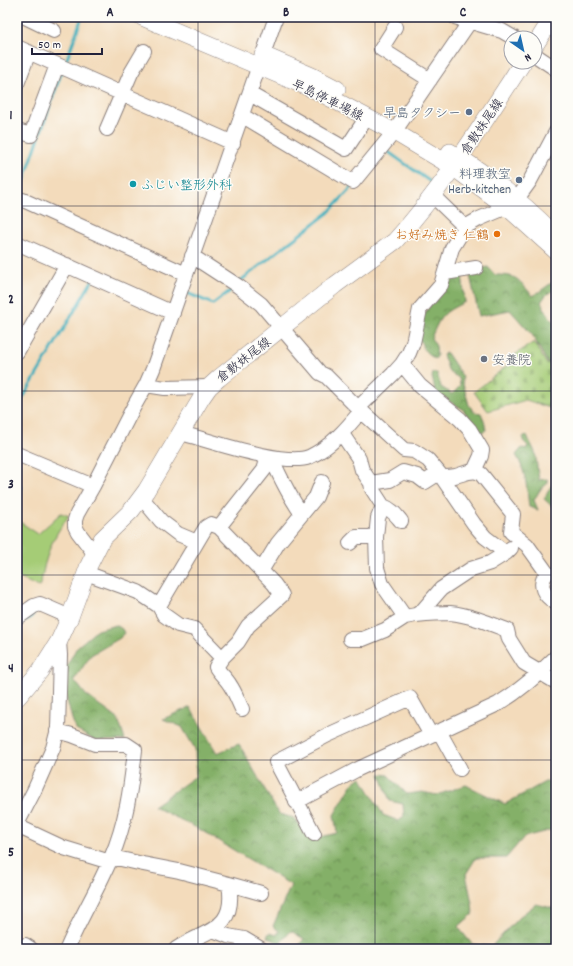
<svg xmlns="http://www.w3.org/2000/svg" width="573" height="966" font-family="Dekko,'Klee One',sans-serif">
<defs>
<pattern id="forest-crowns" width="20" height="18" patternUnits="userSpaceOnUse"><rect width="20" height="18" fill="#84b067"/><path d="M2 6a3 3 0 1 1 6 0M12 15a3 3 0 1 1 6 0" fill="none" stroke="#6c8f56"/></pattern>
<pattern id="cemetery-stones" width="16" height="16" patternUnits="userSpaceOnUse"><rect width="16" height="16" fill="#a5cc76"/><path d="M2 7V4a2 2 0 0 1 4 0v3zM10 15v-3a2 2 0 0 1 4 0v3z" fill="#8eaf67"/></pattern>
</defs>
<rect width="100%" height="100%" fill="#fdfcf7"/>
<filter id="ink" filterUnits="userSpaceOnUse"><feTurbulence type="fractalNoise" baseFrequency=".025" numOctaves="2"/><feDisplacementMap in="SourceGraphic" scale="8" xChannelSelector="R" yChannelSelector="G"/><feConvolveMatrix kernelMatrix="1 2 1 2 8 2 1 2 1" color-interpolation-filters="sRGB"/></filter>
<filter id="wash" filterUnits="userSpaceOnUse"><feTurbulence type="fractalNoise" baseFrequency=".012" numOctaves="4" result="noise"/><feDisplacementMap in="SourceGraphic" scale="16" xChannelSelector="R" yChannelSelector="G"/><feGaussianBlur stdDeviation="0.9" result="paint"/><feColorMatrix in="noise" values="0 0 0 0 0 0 0 0 0 0 0 0 0 0 0 0 0 1.4 0 .05"/><feComposite in="paint" operator="in"/></filter>
<g filter="url(#wash)">
<rect width="100%" height="100%" fill="#f3dbbb"/>
<path fill="#a5cc76" stroke="#647758" d="M61,513L69,516C60,527 51,542 47,557C43,567 43,578 39,587L17,577V520L38,534Z"/>
<path fill="url(#forest-crowns)" stroke="#536951" d="M488,267L495,275C519,275 517,279 533,296L553,282L556,286V289L546,295L541,302L550,318L556,324V365L547,362L533,336L510,310L479,316L469,271Z
M462,274L465,302C442,313 441,315 431,338L436,346L437,357L435,359C428,354 422,350 421,341L418,340L421,320L447,278Z
M445,353H447L463,377L462,380L469,405L474,412L481,413L484,420L486,430L478,434L463,409L436,394L432,377L433,373H437L441,387L452,394L460,386L459,378L449,372L443,355Z
M527,436L535,452L539,480L547,479L548,483L540,490L534,500L538,510L529,507C527,490 526,470 516,455L522,448L526,449L528,446L523,441V437Z
M556,483V502L553,507L544,499L551,486Z
M116,625L122,629L124,633L120,638L91,655L74,680L86,695L118,719L125,740L96,741L76,730L72,719L66,697L62,684L66,667L77,647L97,630Z
M190,707L217,753L239,744L279,814L294,818L312,839L337,833L334,815L353,783L361,777L383,815L399,821L404,816L403,804L390,801L380,774L388,775L407,794L422,792L437,795L466,785L505,804L545,782H556V827L551,830L524,837L506,858H476L466,874L472,903L473,914L458,927L472,944L491,947L519,917L536,904L556,909V949H296L304,939L291,931L280,943L267,937L269,933L277,935L279,931L273,926L291,885L199,829L153,806L196,776L195,749L182,727L163,719Z"/>
<path fill="url(#cemetery-stones)" stroke="#647758" d="M534,342L546,363L555,365L556,367V410L526,400L488,411L474,392L509,364L507,360Z"/>
<g fill="none" stroke-linecap="round" stroke-linejoin="round">
<path stroke="#40afbc" stroke-width="3" d="M65,64L82,17
M387,151L432,183
M18,198L62,71
M239,282L277,252L328,213L352,187
M187,293L213,304L234,288
M17,408L92,281
M17,485L21,487L17,496
M17,625L30,618L34,613
M17,800L22,805"/>
</g>
</g>
<g filter="url(#ink)">
<g fill="none" stroke-linecap="round" stroke-linejoin="round">
<defs>
<path id="minor" d="M25,17L54,31
M455,17L502,31L514,38
M395,27L381,49L430,80
M17,47L233,143
M535,55L556,69
M17,84L29,52
M250,94L346,149L367,117
M243,116L353,182L394,132L473,17
M107,129L131,73L144,51
M17,131L31,135L57,65
M432,195L465,227
M517,199L530,181L556,132
M23,200L186,274
M17,243L173,313
M192,256L238,286L261,304L320,373L326,376L358,408L404,450L414,451L428,460L439,473L474,524L485,537L506,553
M445,273L476,268
M17,352L67,265
M402,364L420,386L460,419L470,430L482,450L481,456L474,471
M146,385L165,388L209,387
M358,408L393,374L402,364L409,353L413,343L420,309L441,285L452,248L465,227L479,219L507,207
M181,433C208,440 285,467 309,457C331,447 347,428 361,411
M342,434L359,459L362,470L371,483L372,489L383,506L378,518L376,537L377,568L382,584L405,617
M17,454L93,486
M271,457C280,477 289,496 302,514
M442,477C446,477 451,477 455,476C464,474 474,468 481,474L513,514L511,532L527,545L547,573C537,585 544,596 556,603
M371,483L390,480L403,472L417,476L425,482L439,473
M141,497L161,521L178,534L197,542
M383,506C392,509 396,515 401,521
M219,527L264,470L268,457
M350,543L356,537H376
M94,553L78,532L75,526V520L77,514L93,486L133,408L146,385L153,369L276,17
M261,571L278,543L316,497L322,482
M86,573L138,592L159,606L164,615L178,625L194,629L222,658
M159,606L206,527L211,524L219,527L274,584L282,595L248,626L238,642L222,658L216,667C220,674 226,678 230,685C235,692 238,701 242,709
M416,615C427,614 439,613 450,613C470,615 489,623 507,630L509,639L524,663L556,682
M17,618L34,606L40,604L70,617
M350,639H363L385,630L405,617L416,615L422,611L441,589L471,569L490,563L506,553L511,548
M57,731L72,735L95,744H126L135,750C131,787 126,824 111,858C98,889 80,918 67,949
M439,731L460,769
M296,802L358,769L498,704C519,691 538,675 556,657
M17,824L34,791L53,748L58,729L60,655L59,641
M17,826L64,848L110,862
M314,834L276,762L328,735L410,698L431,735
M112,857L143,864L179,871L229,884C237,931 206,929 176,949
M229,884L261,893
M213,930L228,936L244,939L261,949
M25,945L31,949"/>
<path id="major" d="M142,17L317,91L398,134L453,167L507,207L556,251
M535,45L553,17
M263,55L312,76L337,89
M450,152C488,174 523,203 554,234
M17,698L40,671L59,641L70,617L89,565L102,539L131,511L146,491L202,397L209,387L219,378L335,285L395,241C444,187 483,123 523,62"/>
</defs>
<use href="#minor" stroke="#8a7e7b" stroke-width="16"/>
<use href="#major" stroke="#8a7e7b" stroke-width="18"/>
<use href="#minor" stroke="#fff" stroke-width="14"/>
<use href="#major" stroke="#fff" stroke-width="17"/>
</g>
</g>
<path fill="none" stroke="#22223b" stroke-width="1" stroke-opacity="0.55" d="M198,17V949M375,17V949M17,206H556M17,391H556M17,575H556M17,760H556"/>
<g fill="#5c6f8a" stroke="#fdfcf7" stroke-width="1.5">
<circle cx="469" cy="112" r="4"/>
<circle cx="519" cy="180" r="4"/>
</g>
<circle fill="#0f9aa8" stroke="#fdfcf7" stroke-width="1.5" cx="133" cy="184" r="4"/>
<circle fill="#e8710a" stroke="#fdfcf7" stroke-width="1.5" cx="497" cy="234" r="4"/>
<circle fill="#6b7280" stroke="#fdfcf7" stroke-width="1.5" cx="484" cy="359" r="4"/>
<g text-anchor="middle" stroke-width="3" stroke-linejoin="round" paint-order="stroke">
<g font-size="13" fill="#22223b" stroke="#fdfcf7">
<text transform="translate(328 99) rotate(26)" y="5">早島停車場線</text>
<text transform="translate(481 126) rotate(-56)" y="5">倉敷妹尾線</text>
<text transform="translate(243 359) rotate(-38)" y="5">倉敷妹尾線</text>
</g>
<g font-size="13" fill="#4e5e75" stroke="#fdfcf7" text-anchor="end">
<text x="461" y="117">早島タクシー</text>
<text x="511" y="178">料理教室<tspan x="511" dy="15">Herb-kitchen</tspan></text>
</g>
<g font-size="13" fill="#0d838f" stroke="#fdfcf7" text-anchor="start">
<text x="141" y="189">ふじい整形外科</text>
</g>
<g font-size="13" fill="#c56008" stroke="#fdfcf7" text-anchor="end">
<text x="489" y="239">お好み焼き 仁鶴</text>
</g>
<g font-size="13" fill="#5b616d" stroke="#fdfcf7" text-anchor="start">
<text x="492" y="364">安養院</text>
</g>
</g>
<rect width="573" height="966" fill="none" stroke="#fdfcf7" stroke-width="44"/>
<g transform="translate(523 50) rotate(146)"><circle r="19" fill="#fdfcf7" stroke="#a5a5ac"/>
<path d="M0-3L7 15L0 10L-7 15Z" fill="#1f6fb2"/>
<text y="-6" font-size="11" font-weight="bold" text-anchor="middle" fill="#22223b">N</text>
</g>
<path d="M32 48v6h70v-6" fill="none" stroke="#22223b" stroke-width="2"/>
<text x="38" y="48" font-size="12" fill="#22223b" stroke="#fdfcf7" stroke-width="3" paint-order="stroke">50 m</text>
<rect x="22" y="22" width="529" height="922" fill="none" stroke="#22223b" stroke-width="1.5"/>
<g font-size="13" text-anchor="middle" font-weight="bold" fill="#22223b">
<text x="110" y="16">A</text>
<text x="286" y="16">B</text>
<text x="463" y="16">C</text>
<text x="11" y="119">1</text>
<text x="11" y="303">2</text>
<text x="11" y="488">3</text>
<text x="11" y="672">4</text>
<text x="11" y="856">5</text>
</g>
</svg>
